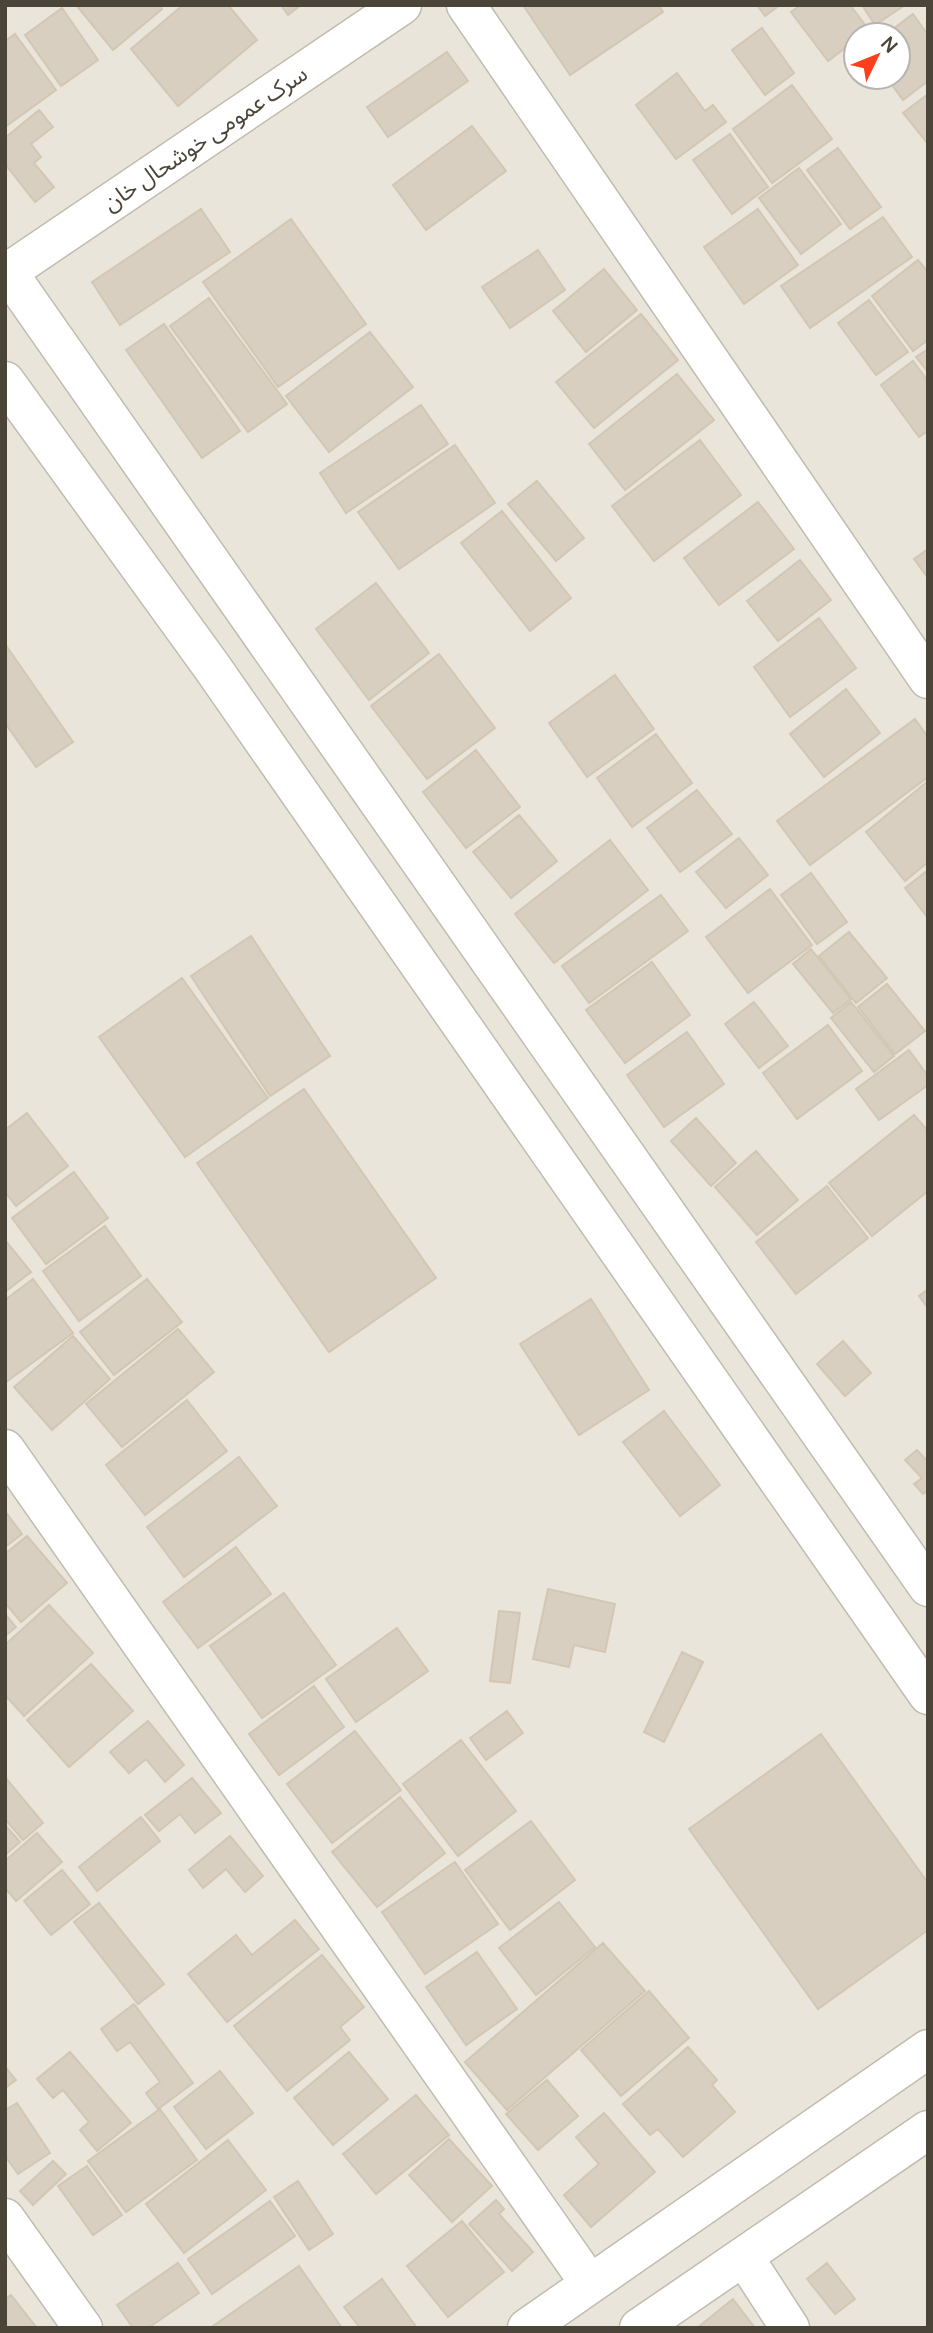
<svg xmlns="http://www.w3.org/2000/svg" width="933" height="2333" font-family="Manrope,'Noto Sans Arabic',sans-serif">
<rect width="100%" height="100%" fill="#f6f3ec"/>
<path fill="#eae5da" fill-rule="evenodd" d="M5,5H928V2328H5ZM856,35H898V77H856Z"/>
<path fill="#d8cfc1" stroke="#d3c7b4" stroke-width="2" d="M76,5H159L162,9L113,50Z
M183,5H228L257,40L178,106L131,49Z
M281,5H301L288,15Z
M523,5H658L663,12L570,75Z
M757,5H780L765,16Z
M801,5H850L869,30L862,35H856V40L828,61L791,12Z
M862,5H905L875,25Z
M62,8L98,60L61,86L25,35Z
M913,14L928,35V81L903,100L886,77H898V35H885Z
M762,28L794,73L765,95L732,50Z
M15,34L56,90L5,127V41Z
M447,52L468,81L388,137L367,107Z
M677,73L705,111L713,105L726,122L676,159L636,105Z
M792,85L832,139L772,183L733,129Z
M928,94V144L903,113Z
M39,110L53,127L31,144L41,157L34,163L54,187L35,202L5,164V138Z
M472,126L506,171L426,230L393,185Z
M730,134L768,187L732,214L693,160Z
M838,148L881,207L850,229L807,170Z
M799,168L841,224L801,254L759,198Z
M201,209L230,252L120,325L92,282Z
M758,209L798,265L744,304L704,247Z
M883,217L912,257L810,328L781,286Z
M291,219L366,324L278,387L203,282Z
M538,250L565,290L510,328L482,287Z
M918,260L928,272V340L913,351L872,296Z
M604,269L637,310L586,352L553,311Z
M209,298L287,404L248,432L170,326Z
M869,300L908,352L876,375L838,323Z
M641,314L678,360L594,428L556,382Z
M164,324L240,431L202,458L126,350Z
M370,332L413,387L329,452L286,396Z
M928,349V372L916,357Z
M913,361L928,381V431L919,437L881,385Z
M677,374L714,420L625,490L589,444Z
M421,405L448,444L346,513L320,473Z
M700,440L741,495L654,561L612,506Z
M455,445L495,503L399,569L358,512Z
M537,481L584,538L556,561L508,504Z
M758,502L794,549L719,605L684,558Z
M502,511L571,598L530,631L461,543Z
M928,549V578L914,559Z
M800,560L831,600L778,641L747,601Z
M376,583L429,653L369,700L316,629Z
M819,618L856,668L790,717L754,667Z
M5,644L73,742L36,767L5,723Z
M439,654L495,728L427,779L371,706Z
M615,675L654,729L587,777L549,723Z
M846,689L880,733L824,777L790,734Z
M915,719L928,737V777L810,865L777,821Z
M656,734L692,783L632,827L597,778Z
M476,750L520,807L466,848L423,792Z
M928,781V862L905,881L866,832Z
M697,790L732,834L680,872L647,828Z
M519,815L557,861L511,898L473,852Z
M739,838L768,875L726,908L696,872Z
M610,840L648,890L554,963L515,914Z
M928,870V918L905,888Z
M811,873L847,922L817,944L781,895Z
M770,889L812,945L748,993L706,937Z
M661,895L688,931L589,1003L562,966Z
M849,932L887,978L856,1003L819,956Z
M251,936L330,1056L270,1096L191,976Z
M811,949L851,999L833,1013L793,964Z
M652,962L690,1015L625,1063L586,1010Z
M182,978L268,1098L185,1157L99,1037Z
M887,984L925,1031L895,1054L858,1007Z
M754,1002L788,1046L759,1068L725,1024Z
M851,1002L894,1056L874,1072L831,1018Z
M828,1025L862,1071L797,1119L763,1073Z
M687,1032L724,1084L664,1127L627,1075Z
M909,1050L928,1076V1085L879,1120L856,1089Z
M304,1089L436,1278L329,1352L197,1163Z
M27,1113L68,1166L16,1206L5,1192V1130Z
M914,1115L928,1131V1191L872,1236L829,1183Z
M696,1118L736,1163L711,1186L671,1141Z
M756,1151L798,1200L757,1235L715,1187Z
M74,1172L108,1218L46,1264L12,1218Z
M827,1186L868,1238L796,1294L756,1242Z
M105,1226L141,1276L79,1321L43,1271Z
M5,1240L31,1272L5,1292Z
M33,1279L73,1333L6,1382L5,1300Z
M147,1279L182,1322L114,1375L80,1332Z
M928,1289V1308L919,1296Z
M591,1299L649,1390L579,1435L520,1344Z
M178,1329L214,1372L122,1447L86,1404Z
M73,1336L110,1379L52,1430L14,1387Z
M843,1341L871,1373L845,1396L817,1364Z
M187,1400L227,1451L145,1515L106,1465Z
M664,1411L720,1485L680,1516L623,1442Z
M917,1450L928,1462V1490L923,1494L914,1484L922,1478L905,1460Z
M239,1457L277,1506L184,1577L147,1527Z
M5,1511L22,1534L5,1547Z
M27,1536L67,1583L21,1622L5,1603V1554Z
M236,1547L271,1594L198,1648L163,1602Z
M548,1589L615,1604L605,1652L574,1645L569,1667L533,1659Z
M284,1593L336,1665L262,1718L210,1646Z
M49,1605L93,1653L24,1716L5,1695V1645Z
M499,1611L520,1613L510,1683L490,1681Z
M5,1614L16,1627L5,1636Z
M397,1628L428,1671L356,1722L326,1679Z
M682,1652L703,1662L664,1742L644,1732Z
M91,1664L133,1711L69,1767L27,1720Z
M314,1686L344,1727L279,1775L249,1734Z
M507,1711L523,1733L486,1760L470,1738Z
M148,1721L184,1765L165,1782L146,1759L129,1773L110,1752Z
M355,1731L401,1790L332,1843L287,1784Z
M821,1734L928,1883V1930L818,2009L689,1829Z
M461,1740L516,1811L458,1856L403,1784Z
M5,1777L43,1823L23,1840L5,1819Z
M192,1778L221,1813L195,1833L180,1814L159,1831L145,1815Z
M400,1797L445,1853L377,1907L332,1852Z
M141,1817L160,1841L97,1891L79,1867Z
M531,1821L575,1880L510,1930L465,1870Z
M5,1825L20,1842L5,1855Z
M37,1833L62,1862L16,1901L5,1888V1861Z
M230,1836L263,1876L245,1892L226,1869L203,1888L189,1870Z
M455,1862L498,1924L425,1974L382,1912Z
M62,1870L90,1904L51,1935L24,1901Z
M559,1902L595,1947L536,1995L499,1948Z
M99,1903L164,1984L138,2004L74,1922Z
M295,1920L319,1949L227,2022L188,1974L236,1935L252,1955Z
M603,1943L645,1991L507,2110L465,2062Z
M477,1952L517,2009L466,2045L426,1987Z
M322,1955L364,2007L340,2027L350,2040L287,2091L234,2026Z
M649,1991L689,2038L621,2096L581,2050Z
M134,2004L193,2083L158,2109L146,2093L160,2082L130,2042L117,2051L101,2029Z
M688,2047L717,2080L712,2085L735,2112L683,2157L658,2129L650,2135L623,2104Z
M70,2052L131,2123L97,2151L80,2130L89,2122L63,2090L53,2098L37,2079Z
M349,2052L388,2099L333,2145L294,2098Z
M5,2067L16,2080L5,2088Z
M220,2071L253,2113L206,2149L174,2107Z
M547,2080L578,2116L538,2150L506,2114Z
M416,2095L449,2135L376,2194L343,2154Z
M17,2103L50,2153L18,2174L5,2156V2110Z
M160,2109L197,2160L126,2212L88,2161Z
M604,2113L655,2172L591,2227L564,2195L599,2164L576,2137Z
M449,2139L492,2186L452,2222L409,2175Z
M228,2140L266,2190L184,2253L146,2204Z
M53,2161L66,2174L33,2205L20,2191Z
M87,2166L122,2215L93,2235L58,2186Z
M298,2181L333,2234L309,2250L274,2197Z
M496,2200L504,2209L499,2214L533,2252L512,2271L469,2224Z
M270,2201L295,2236L212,2294L188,2259Z
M462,2221L504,2272L448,2317L407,2266Z
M178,2263L199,2293L148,2328H133L117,2305Z
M827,2263L855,2299L835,2314L807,2279Z
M299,2266L342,2328H210Z
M382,2279L417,2328H360L344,2307Z
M11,2295L37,2328H5V2299Z
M733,2299L755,2328H697Z"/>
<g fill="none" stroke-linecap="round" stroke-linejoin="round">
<defs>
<path id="minor" d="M466,5L928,679
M5,268L928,1587
M8,272L402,5
M5,381L212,667L928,1695
M5,1449L590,2284
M5,2218L83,2328
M744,2257L790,2328
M527,2328L928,2049
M639,2328L928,2130"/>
</defs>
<use href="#minor" stroke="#c2bbae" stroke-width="41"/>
<use href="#minor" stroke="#fff" stroke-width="38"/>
</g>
<g text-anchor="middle" stroke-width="5" stroke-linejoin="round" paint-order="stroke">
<g font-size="23" fill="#4b4439" stroke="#fff">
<text transform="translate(205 138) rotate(-34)" y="8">سرک عمومی خوشحال خان</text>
</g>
</g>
<rect width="933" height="2333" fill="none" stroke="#4b4439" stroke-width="14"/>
<g transform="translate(877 56) rotate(47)"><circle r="33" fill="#ffffff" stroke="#b7b4b0" stroke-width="2"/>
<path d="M0-5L12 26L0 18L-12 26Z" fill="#fc3f1d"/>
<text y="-10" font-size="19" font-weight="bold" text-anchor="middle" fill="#4b4439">N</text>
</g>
</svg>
